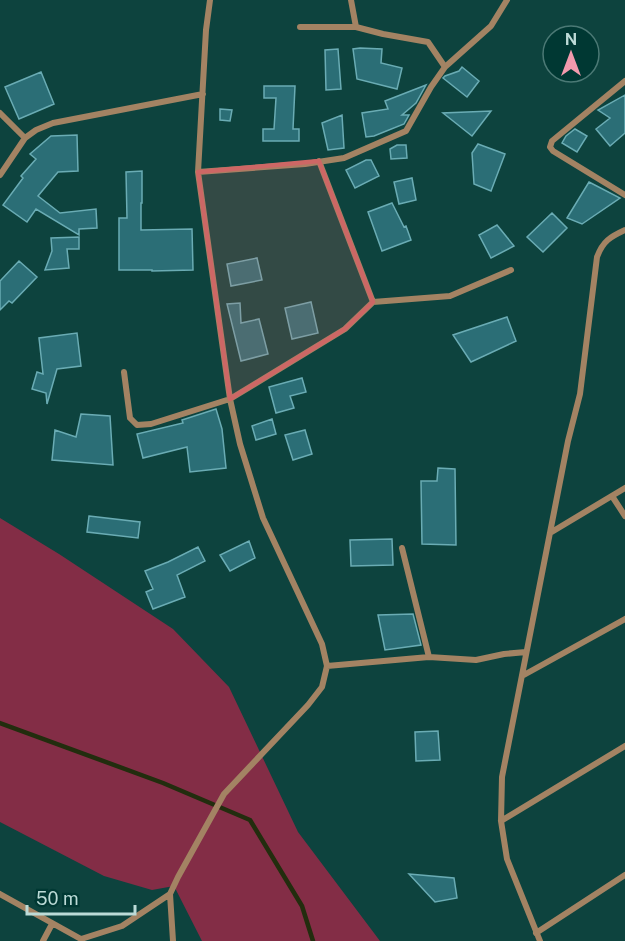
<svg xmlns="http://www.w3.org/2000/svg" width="625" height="941" font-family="'Public Sans',sans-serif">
<rect width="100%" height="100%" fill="#0d433e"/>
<path fill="#832d46" d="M0,518L59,554L173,629L229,687L298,832L380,941H202L174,886L152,890L104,876L0,822Z"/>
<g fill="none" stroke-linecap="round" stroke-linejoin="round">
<path stroke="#222d0e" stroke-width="4.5" d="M0,723L163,783L250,820L302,906L313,941"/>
</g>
<path fill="#2b6e76" stroke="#6aacb4" stroke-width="1.5" d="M360,48L382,49L381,63L402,68L397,89L357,79L353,49Z
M338,49L341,89L326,90L325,50Z
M462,67L479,81L467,97L443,78L445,76L459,71Z
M41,72L54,104L19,119L5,87Z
M426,85L416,103L402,115H409L404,124L374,136L366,137L362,113L388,109L385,101Z
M264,86H295L293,129H299V141H263V129H274L276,98H264Z
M625,95V133L610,146L596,129L610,118L598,110Z
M220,109L232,110L230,121L220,120Z
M491,111L472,136L443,113Z
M342,115L344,148L328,150L322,123Z
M575,129L587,136L577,152L562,143L566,136Z
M77,135L78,171L58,172L38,196L60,213L96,209L97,228L79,229V235L36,209L27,222L3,205L23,178L21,176L36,159L30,154L51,136Z
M478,144L505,154L491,191L474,184L472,153Z
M397,145H406L407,158L391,159L390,149Z
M366,160H371L379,176L355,188L346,170Z
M142,171V203H141V230L192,229L193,270L152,271V270H119V218H127L126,172Z
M412,178L416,200L399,204L394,182Z
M589,182L620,198L582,224L567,218Z
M392,203L404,227L406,226L411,240L382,251L368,212Z
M552,213L567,228L543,252L527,237Z
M497,225L514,246L491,258L479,235Z
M79,237V249H67L69,268L45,270L52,251L51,238Z
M257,258L262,280L231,286L227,264Z
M19,261L37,277L12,303L9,301L0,310V281Z
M311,302L318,333L292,339L285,308Z
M240,303L241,323L259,319L268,354L241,361L227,304Z
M507,317L516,341L471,362L453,335Z
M77,333L81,366L57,369L47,404L46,393L32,389L37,372L43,374L39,338Z
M302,378L306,392L290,396L294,408L276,413L269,387Z
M216,409L222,429L226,468L190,472L187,447L143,458L137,434L183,423L182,420Z
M81,414L110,416L113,465L52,460L55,430L76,437Z
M272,419L276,434L256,440L252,426Z
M305,430L312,454L293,460L285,435Z
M438,468L455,469L456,545L422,544L421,481H437Z
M89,516L140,522L138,538L87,532Z
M392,539L393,565L351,566L350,540Z
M249,541L255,558L230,571L220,555Z
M198,547L205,561L177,575L185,597L153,609L146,592L153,589L145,571L168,562Z
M413,614L421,645L385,650L378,615Z
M438,731L440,760L416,761L415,732Z
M409,874L454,878L457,898L435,902Z"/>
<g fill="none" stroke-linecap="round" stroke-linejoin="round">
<path stroke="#a38363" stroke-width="6" d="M351,0L356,27
M300,27H356L383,34L428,42L445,67
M625,81L552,141L550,147L553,151L625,195
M0,113L25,138
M319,161L373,302
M198,172L305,164L344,158L406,131L431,87L445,67L491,26L507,0
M0,175L25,138L36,130L53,123L203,94
M124,372L130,418L137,425L151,424L230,399L345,329L373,302L450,296L511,270
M612,496L625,516
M550,533L625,488
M402,548L429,657
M327,666L429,657L476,660L504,654L526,652
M522,676L625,619
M501,821L625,746
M0,894L81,939L122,926L170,894
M536,933L625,875
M43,941L52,924
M173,941L170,894L178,877L224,794L308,705L322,687L327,666L322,644L263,518L240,444L230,399L198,172L206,30L210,0
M540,941L507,859L501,821L502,777L568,441L580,394L597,257C603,241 610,237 625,230"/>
</g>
<path fill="#cd6765" fill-opacity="0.2" stroke="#cd6765" stroke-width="4.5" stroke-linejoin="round" d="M319,161L373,302L345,329L230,399L198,172Z"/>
<g transform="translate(571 54)"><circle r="28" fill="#003833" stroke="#4b7975" stroke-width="1.5"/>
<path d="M0-4.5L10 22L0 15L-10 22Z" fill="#f29aad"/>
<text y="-9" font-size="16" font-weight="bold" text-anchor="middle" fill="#bcdbd7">N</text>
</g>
<path d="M27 905v9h108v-9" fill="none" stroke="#bcdbd7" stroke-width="3"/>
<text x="36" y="905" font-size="18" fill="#bcdbd7" stroke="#003833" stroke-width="4.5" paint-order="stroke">50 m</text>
</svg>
